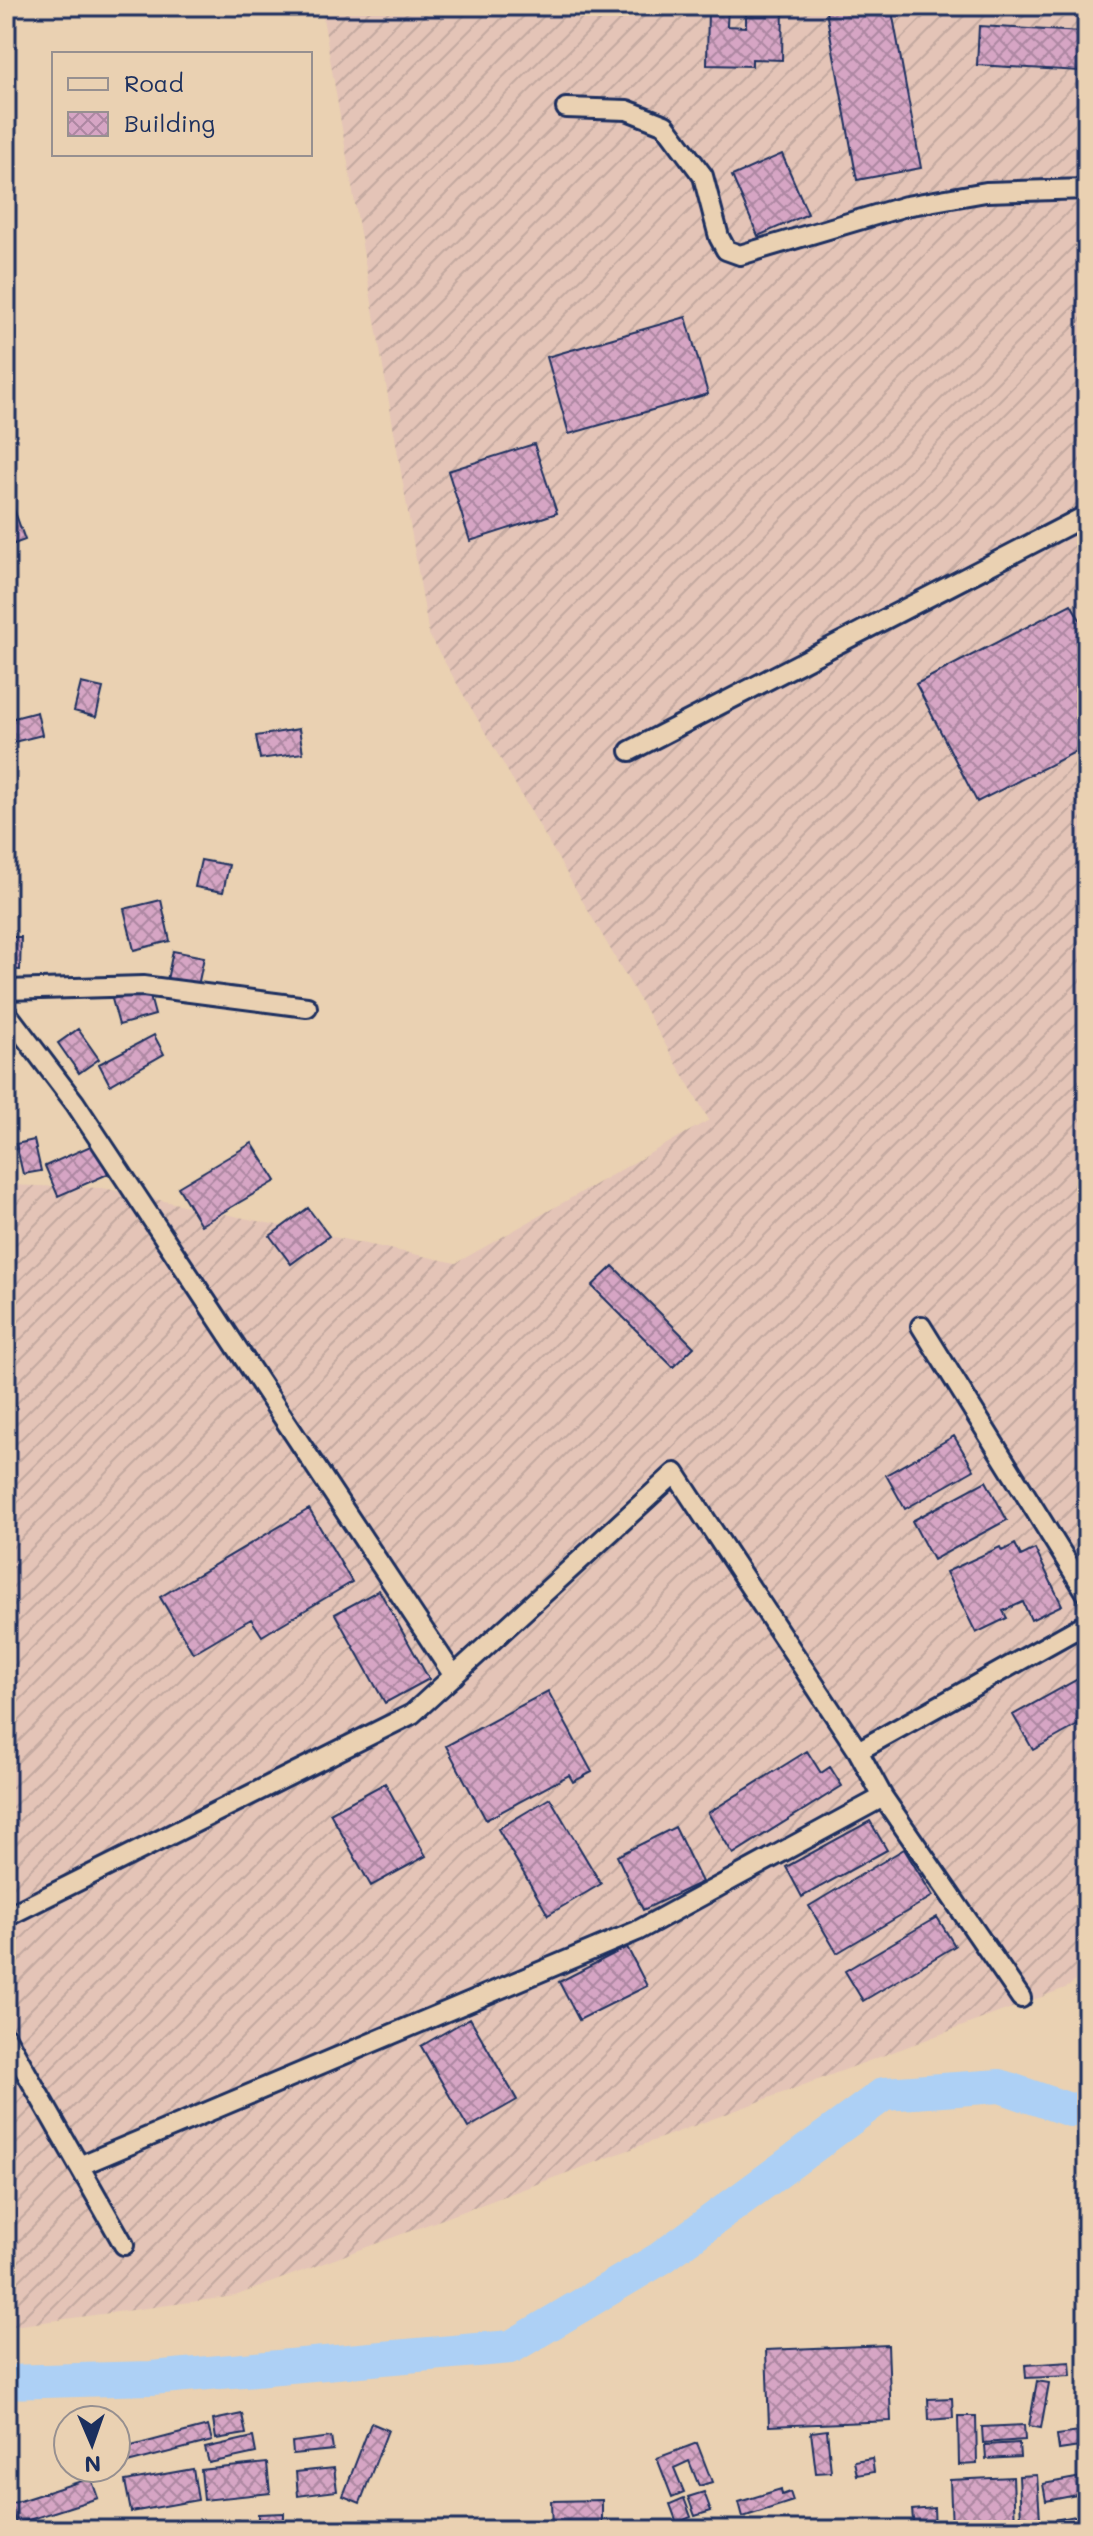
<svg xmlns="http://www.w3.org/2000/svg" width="1093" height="2536" font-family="Mali,sans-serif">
<defs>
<pattern id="industrial-furrows" width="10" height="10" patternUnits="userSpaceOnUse" patternTransform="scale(2)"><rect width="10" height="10" fill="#e4c4b7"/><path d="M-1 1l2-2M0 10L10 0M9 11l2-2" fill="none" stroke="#c3a9a0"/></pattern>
<pattern id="building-cross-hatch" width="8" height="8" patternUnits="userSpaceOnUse" patternTransform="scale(2)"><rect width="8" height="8" fill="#d6a5c4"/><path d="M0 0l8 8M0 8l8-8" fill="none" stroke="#ad87a2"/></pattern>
</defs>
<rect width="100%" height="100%" fill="#ead1b2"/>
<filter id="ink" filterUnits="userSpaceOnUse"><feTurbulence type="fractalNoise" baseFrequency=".0125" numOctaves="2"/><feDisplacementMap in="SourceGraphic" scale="16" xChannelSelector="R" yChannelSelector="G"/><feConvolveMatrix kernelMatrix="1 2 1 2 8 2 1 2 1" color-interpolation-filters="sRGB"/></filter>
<g filter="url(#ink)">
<path fill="url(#industrial-furrows)" d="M321,6H1087V1969L1068,1987L235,2296L6,2327V1185L103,1188L456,1263L709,1120L429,635Z"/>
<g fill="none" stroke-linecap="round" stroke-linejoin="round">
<path stroke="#add0f5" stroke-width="34" d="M6,2382L151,2378L511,2347L661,2258L884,2094L1000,2086L1070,2110L1087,2108"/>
</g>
<path fill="url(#building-cross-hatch)" stroke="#1b2f5e" stroke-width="2" d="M708,6H728L727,26L746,27V6H783L782,60L752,59V66L707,65Z
M825,6H891L921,168L857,180Z
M979,26L1082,32L1080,71L977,65Z
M782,154L808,214L758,236L732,176Z
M686,317L708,394L569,434L547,357Z
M534,444L557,513L470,541L448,471Z
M6,487L25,540L6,547Z
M1071,604L1087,632V746L977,802L916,684Z
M81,683L103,688L96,717L74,711Z
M37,712L42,735L6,744V720Z
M299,729L303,753L260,759L256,736Z
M201,860L229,865L223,892L195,887Z
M161,900L170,941L134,950L124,909Z
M6,937H21L20,970L6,969Z
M173,951L204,957L198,986L167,980Z
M148,989L155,1015L119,1025L112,999Z
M78,1029L99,1059L79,1073L58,1043Z
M154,1035L164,1054L110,1085L99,1064Z
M34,1140L41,1171L23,1174L16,1144Z
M252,1143L276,1181L201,1225L178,1187Z
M95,1144L108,1174L58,1196L45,1166Z
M308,1208L329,1236L291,1264L270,1236Z
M613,1266L694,1347L673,1367L592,1286Z
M954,1436L974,1470L905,1509L886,1475Z
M986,1481L1007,1520L933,1560L912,1521Z
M309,1509L352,1582L262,1636L251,1619L193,1653L160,1597Z
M1015,1544L1021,1556L1035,1549L1062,1605L1031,1620L1023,1602L1003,1611L1007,1618L976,1633L946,1572L1000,1547L1002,1551Z
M379,1590L429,1679L385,1703L335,1614Z
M1087,1674V1720L1033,1750L1013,1715Z
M548,1691L592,1772L573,1782L569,1775L486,1820L446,1746Z
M807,1751L821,1773L830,1767L842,1786L733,1854L708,1813Z
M385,1783L426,1856L371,1886L330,1813Z
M550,1798L601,1884L548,1915L498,1829Z
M870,1821L887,1850L802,1897L786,1867Z
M675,1827L702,1882L643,1910L617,1856Z
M904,1849L933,1896L837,1953L809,1906Z
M937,1917L955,1946L863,2001L845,1971Z
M627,1947L647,1986L579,2020L559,1982Z
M470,2018L517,2100L468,2128L421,2046Z
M888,2345L891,2421L769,2426L766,2350Z
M1070,2362L1071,2376L1026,2378L1025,2365Z
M1037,2381L1049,2383L1041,2428L1029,2426Z
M952,2398L953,2418L929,2420L928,2399Z
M242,2414L246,2434L216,2439L213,2420Z
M958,2416H976L977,2464L959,2465Z
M371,2423L388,2430L360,2503L343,2496Z
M1024,2425L1025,2440L983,2443L982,2427Z
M208,2426L212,2441L116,2466V2450Z
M827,2430L831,2472L816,2473L811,2432Z
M1087,2431V2446L1059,2450L1057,2435Z
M253,2437L256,2453L209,2463L205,2448Z
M331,2437L333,2450L293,2454L292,2442Z
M697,2443L712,2482L699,2486L689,2461L674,2468L684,2492L672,2497L657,2458Z
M1019,2443L1020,2457L986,2459L985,2445Z
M872,2458L874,2472L857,2475L854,2461Z
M267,2463L270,2493L204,2500L201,2470Z
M334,2468L337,2491L298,2496L296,2472Z
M193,2469L198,2500L131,2512L125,2481Z
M1037,2475L1040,2519L1021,2520L1019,2476Z
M1087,2476V2493L1046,2501L1043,2484Z
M1013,2477L1015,2526L952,2529L950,2480Z
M91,2478L98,2498L16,2524L10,2504Z
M781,2489L782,2495L790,2492L793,2501L743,2517L739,2502Z
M704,2492L711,2511L695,2516L688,2497Z
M684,2498L691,2517L677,2523L670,2504Z
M602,2500V2530H552L551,2501Z
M934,2508L935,2529L914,2530L912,2510Z
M284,2513V2530H258V2514Z
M1087,2514V2530H1038L1037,2523Z
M238,2520L239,2530H145Z"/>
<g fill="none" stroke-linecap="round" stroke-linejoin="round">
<defs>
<path id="minor" d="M566,108L627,110L665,125L703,176L719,237L726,250L740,255L906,206L986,192L1087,189
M630,751L1087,515
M6,990L143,986L307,1007
M6,1012L75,1103L454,1676
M921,1326L1087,1594
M858,1751L1087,1623
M6,1917L412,1714L675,1473L858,1751L883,1797L1021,1998
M6,2037L124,2245
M79,2166L637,1931L883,1797"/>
</defs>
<use href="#minor" stroke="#1b2f5e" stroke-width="24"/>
<use href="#minor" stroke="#ead1b2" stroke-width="18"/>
</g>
</g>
<rect width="1093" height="2536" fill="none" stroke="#ead1b2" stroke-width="32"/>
<rect x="16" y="16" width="1061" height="2504" fill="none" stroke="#1b2f5e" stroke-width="3" filter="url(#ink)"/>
<rect x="52" y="52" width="260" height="104" fill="#ead1b2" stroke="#979090" stroke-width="2"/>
<rect x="68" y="78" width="40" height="12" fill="#ead1b2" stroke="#979090" stroke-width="2"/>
<text x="124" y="92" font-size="24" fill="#1b2f5e">Road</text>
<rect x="68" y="112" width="40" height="24" fill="url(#building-cross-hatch)" stroke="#979090" stroke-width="2"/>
<text x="124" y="132" font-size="24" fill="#1b2f5e">Building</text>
<g transform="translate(92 2444) rotate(178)"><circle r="38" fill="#ead1b2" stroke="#979090" stroke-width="2"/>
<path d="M0-6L14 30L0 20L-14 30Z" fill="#1b2f5e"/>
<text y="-12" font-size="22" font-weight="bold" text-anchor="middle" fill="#1b2f5e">N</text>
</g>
</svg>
